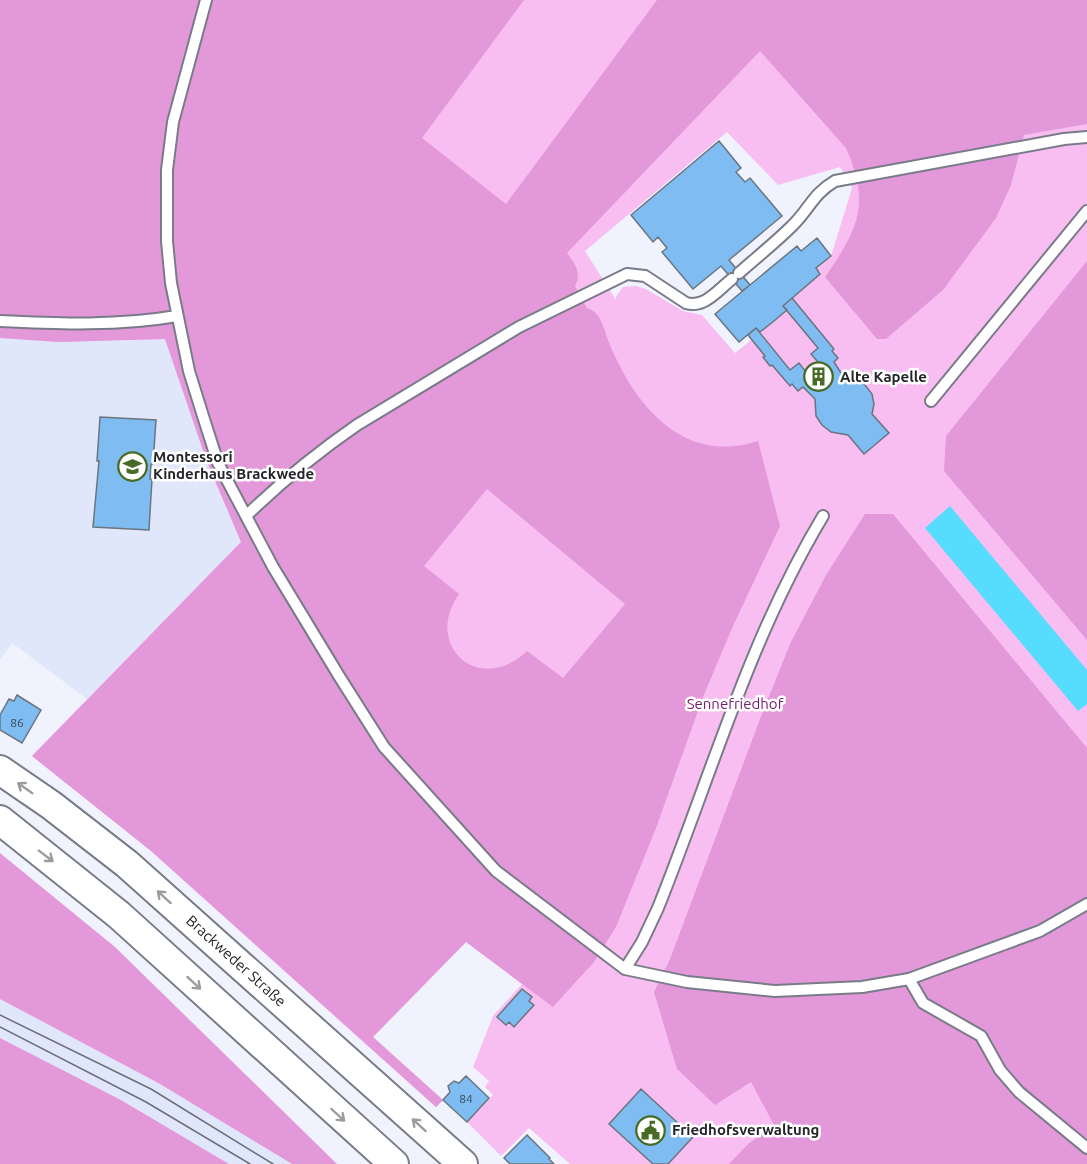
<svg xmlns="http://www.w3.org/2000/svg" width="1087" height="1164" font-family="Ubuntu,sans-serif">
<rect width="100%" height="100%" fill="#f0f3fe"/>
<path fill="#e1e7fb" d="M0,338L59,342L165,339L207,462L241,542L87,699L12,643L0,660Z
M0,999L160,1084L292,1164H229L121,1100L0,1038Z"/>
<path fill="#f9bef1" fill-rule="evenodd" d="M0,0H1087V1164H570L529,1128L501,1156L467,1122L493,1095L485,1087L489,1081L473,1067L493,1016L522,984L466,942L373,1037L443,1100L436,1107L151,851L32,756L241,542L207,462L165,339L59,342L0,338ZM727,132L778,185L840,167L852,188L831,256L816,268L820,275L792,298L796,304L735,353L702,315L683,311L646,289L636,286L623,287L616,296V300L585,251Z"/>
<path fill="#e398da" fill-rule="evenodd" d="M0,0H524L422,138L506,204L657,0H1087V124L1024,135L1011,185L996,218L943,290L886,339H877L825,277C858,229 871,205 846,148L760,51L567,253C575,264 582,273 575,286L587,308C602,312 604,331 610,345C636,407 684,465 758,441L780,526L733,626L703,697L656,828L616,927L594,962L553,1007L466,942L373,1037L443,1100L436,1107L151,851L32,756L241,542L207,462L165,339L59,342L0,338ZM487,489L625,604L563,678L527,651C481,696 422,647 459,594L424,566Z
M1087,261V640L944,471L946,436Z
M865,514H893L1087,748V1164H729L748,1144L774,1125L751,1082L715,1105L677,1069L654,992L670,959L760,719L790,644L826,575Z
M0,853L115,947L337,1164H292L160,1084L0,999Z
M0,1038L121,1100L229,1164H0Z"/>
<path fill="#56dcfd" d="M950,506L1087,670V704L1078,711L925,528Z"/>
<path fill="#7fbcf1" stroke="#6b757e" stroke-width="1.5" d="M719,141L741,168L736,172L745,182L750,178L782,216L729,260L750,285L742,291L721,266L693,289L662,252L667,248L658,237L653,242L631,215Z
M817,238L831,256L816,268L820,274L783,306L787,310L774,321L760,332L756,328L739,342L715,314L797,246L801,251Z
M792,298L834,349L832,351L838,358L834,362L843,376H852L862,381L872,394L874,404L872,414L889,433L864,454L848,435L831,432L822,425L816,416L815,399L803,387L798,391L792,384L790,386L772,365L770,366L763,357L765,356L748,335L756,328L790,370L799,363L806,372L819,363L811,354L818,348L783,306Z
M100,417L156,420L153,464H151L150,479H152L149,530L93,527L99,461H97Z
M17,695L41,710L22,743L0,730V715L9,699L14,701Z
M522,989L532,997L529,1001L534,1005L514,1027L509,1022L506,1025L497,1017Z
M466,1076L489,1098L467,1122L443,1100L450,1092L448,1086L454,1081L459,1083Z
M641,1089L693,1137L668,1164H653L609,1124Z
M527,1135L550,1158L549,1159L554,1164H510L504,1158Z"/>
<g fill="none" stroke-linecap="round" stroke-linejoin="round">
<defs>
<path id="service" d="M206,0L173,122L167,170V241L171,283L189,371L203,416L218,463L246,516L273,567L339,676L384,747L496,871L625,969L687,982L775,991L862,987L909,979L1040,931L1087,904
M739,273C757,257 776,242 793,225C810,208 813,194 835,181L1064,139L1087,137
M0,321C59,324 119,326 177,316
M931,401L1087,211
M246,516C280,483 318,452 357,425L519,327L627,274L645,276L686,303C704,309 719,289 732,279
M625,969L642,942L658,908C711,776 749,639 823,516
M909,979L923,1003L981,1036L1000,1070L1019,1092L1087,1148"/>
<path id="secondary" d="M0,770L51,805L127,864L463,1164
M0,820L119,915L394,1164"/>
</defs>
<use href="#service" stroke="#797c88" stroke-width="14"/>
<use href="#secondary" stroke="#797c88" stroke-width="32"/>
<use href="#service" stroke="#fff" stroke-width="10"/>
<use href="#secondary" stroke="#fff" stroke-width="28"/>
<path stroke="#6c6e75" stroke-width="1.5" d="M0,1015L151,1089L273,1164
M0,1027L146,1102L250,1164"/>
</g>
<defs><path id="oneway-shaft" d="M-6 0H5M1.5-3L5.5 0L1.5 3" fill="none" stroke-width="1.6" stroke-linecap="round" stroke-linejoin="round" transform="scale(1.5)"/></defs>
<g stroke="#9c9c9e">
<use href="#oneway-shaft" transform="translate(25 788) rotate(-145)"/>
<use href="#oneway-shaft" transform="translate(46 856) rotate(37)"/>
<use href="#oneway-shaft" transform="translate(164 897) rotate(-138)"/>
<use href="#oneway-shaft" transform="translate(194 983) rotate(42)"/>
<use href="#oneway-shaft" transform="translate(338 1115) rotate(42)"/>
<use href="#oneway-shaft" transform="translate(419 1125) rotate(-138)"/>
</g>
<defs>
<symbol id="building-ring" viewBox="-11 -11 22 22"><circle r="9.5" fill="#fff" stroke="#476b24" stroke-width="1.5"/><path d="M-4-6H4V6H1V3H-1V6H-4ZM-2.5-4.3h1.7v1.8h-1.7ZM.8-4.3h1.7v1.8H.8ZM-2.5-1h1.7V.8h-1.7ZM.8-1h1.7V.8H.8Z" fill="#476b24"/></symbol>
<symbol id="school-ring" viewBox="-11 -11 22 22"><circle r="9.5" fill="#fff" stroke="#476b24" stroke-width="1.5"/><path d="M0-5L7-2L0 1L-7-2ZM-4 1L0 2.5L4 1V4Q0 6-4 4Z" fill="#476b24"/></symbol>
<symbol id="civic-ring" viewBox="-11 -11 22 22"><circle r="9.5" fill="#fff" stroke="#476b24" stroke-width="1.5"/><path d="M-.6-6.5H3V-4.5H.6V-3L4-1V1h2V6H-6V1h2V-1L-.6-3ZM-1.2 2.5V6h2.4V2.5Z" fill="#476b24"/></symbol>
</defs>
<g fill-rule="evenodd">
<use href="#building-ring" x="802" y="360" width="33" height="33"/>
<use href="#school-ring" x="116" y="450" width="33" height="33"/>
<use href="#civic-ring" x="634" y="1114" width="33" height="33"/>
</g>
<g text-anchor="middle" stroke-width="5" stroke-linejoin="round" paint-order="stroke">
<g font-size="12" fill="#394a5a">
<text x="17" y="727">86</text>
<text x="466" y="1103">84</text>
</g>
<g font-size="15" font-weight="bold" fill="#222428" stroke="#fff" text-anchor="start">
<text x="840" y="382">Alte Kapelle</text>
<text x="153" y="462">Montessori<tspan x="153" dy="17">Kinderhaus Brackwede</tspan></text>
<text x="672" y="1135">Friedhofsverwaltung</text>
</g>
<g font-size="15" fill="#772071" stroke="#fff">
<text x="735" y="709">Sennefriedhof</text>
</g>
<g font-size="15" fill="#222428" stroke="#fff">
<text transform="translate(236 961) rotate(42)" y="5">Brackweder Straße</text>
</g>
</g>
</svg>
